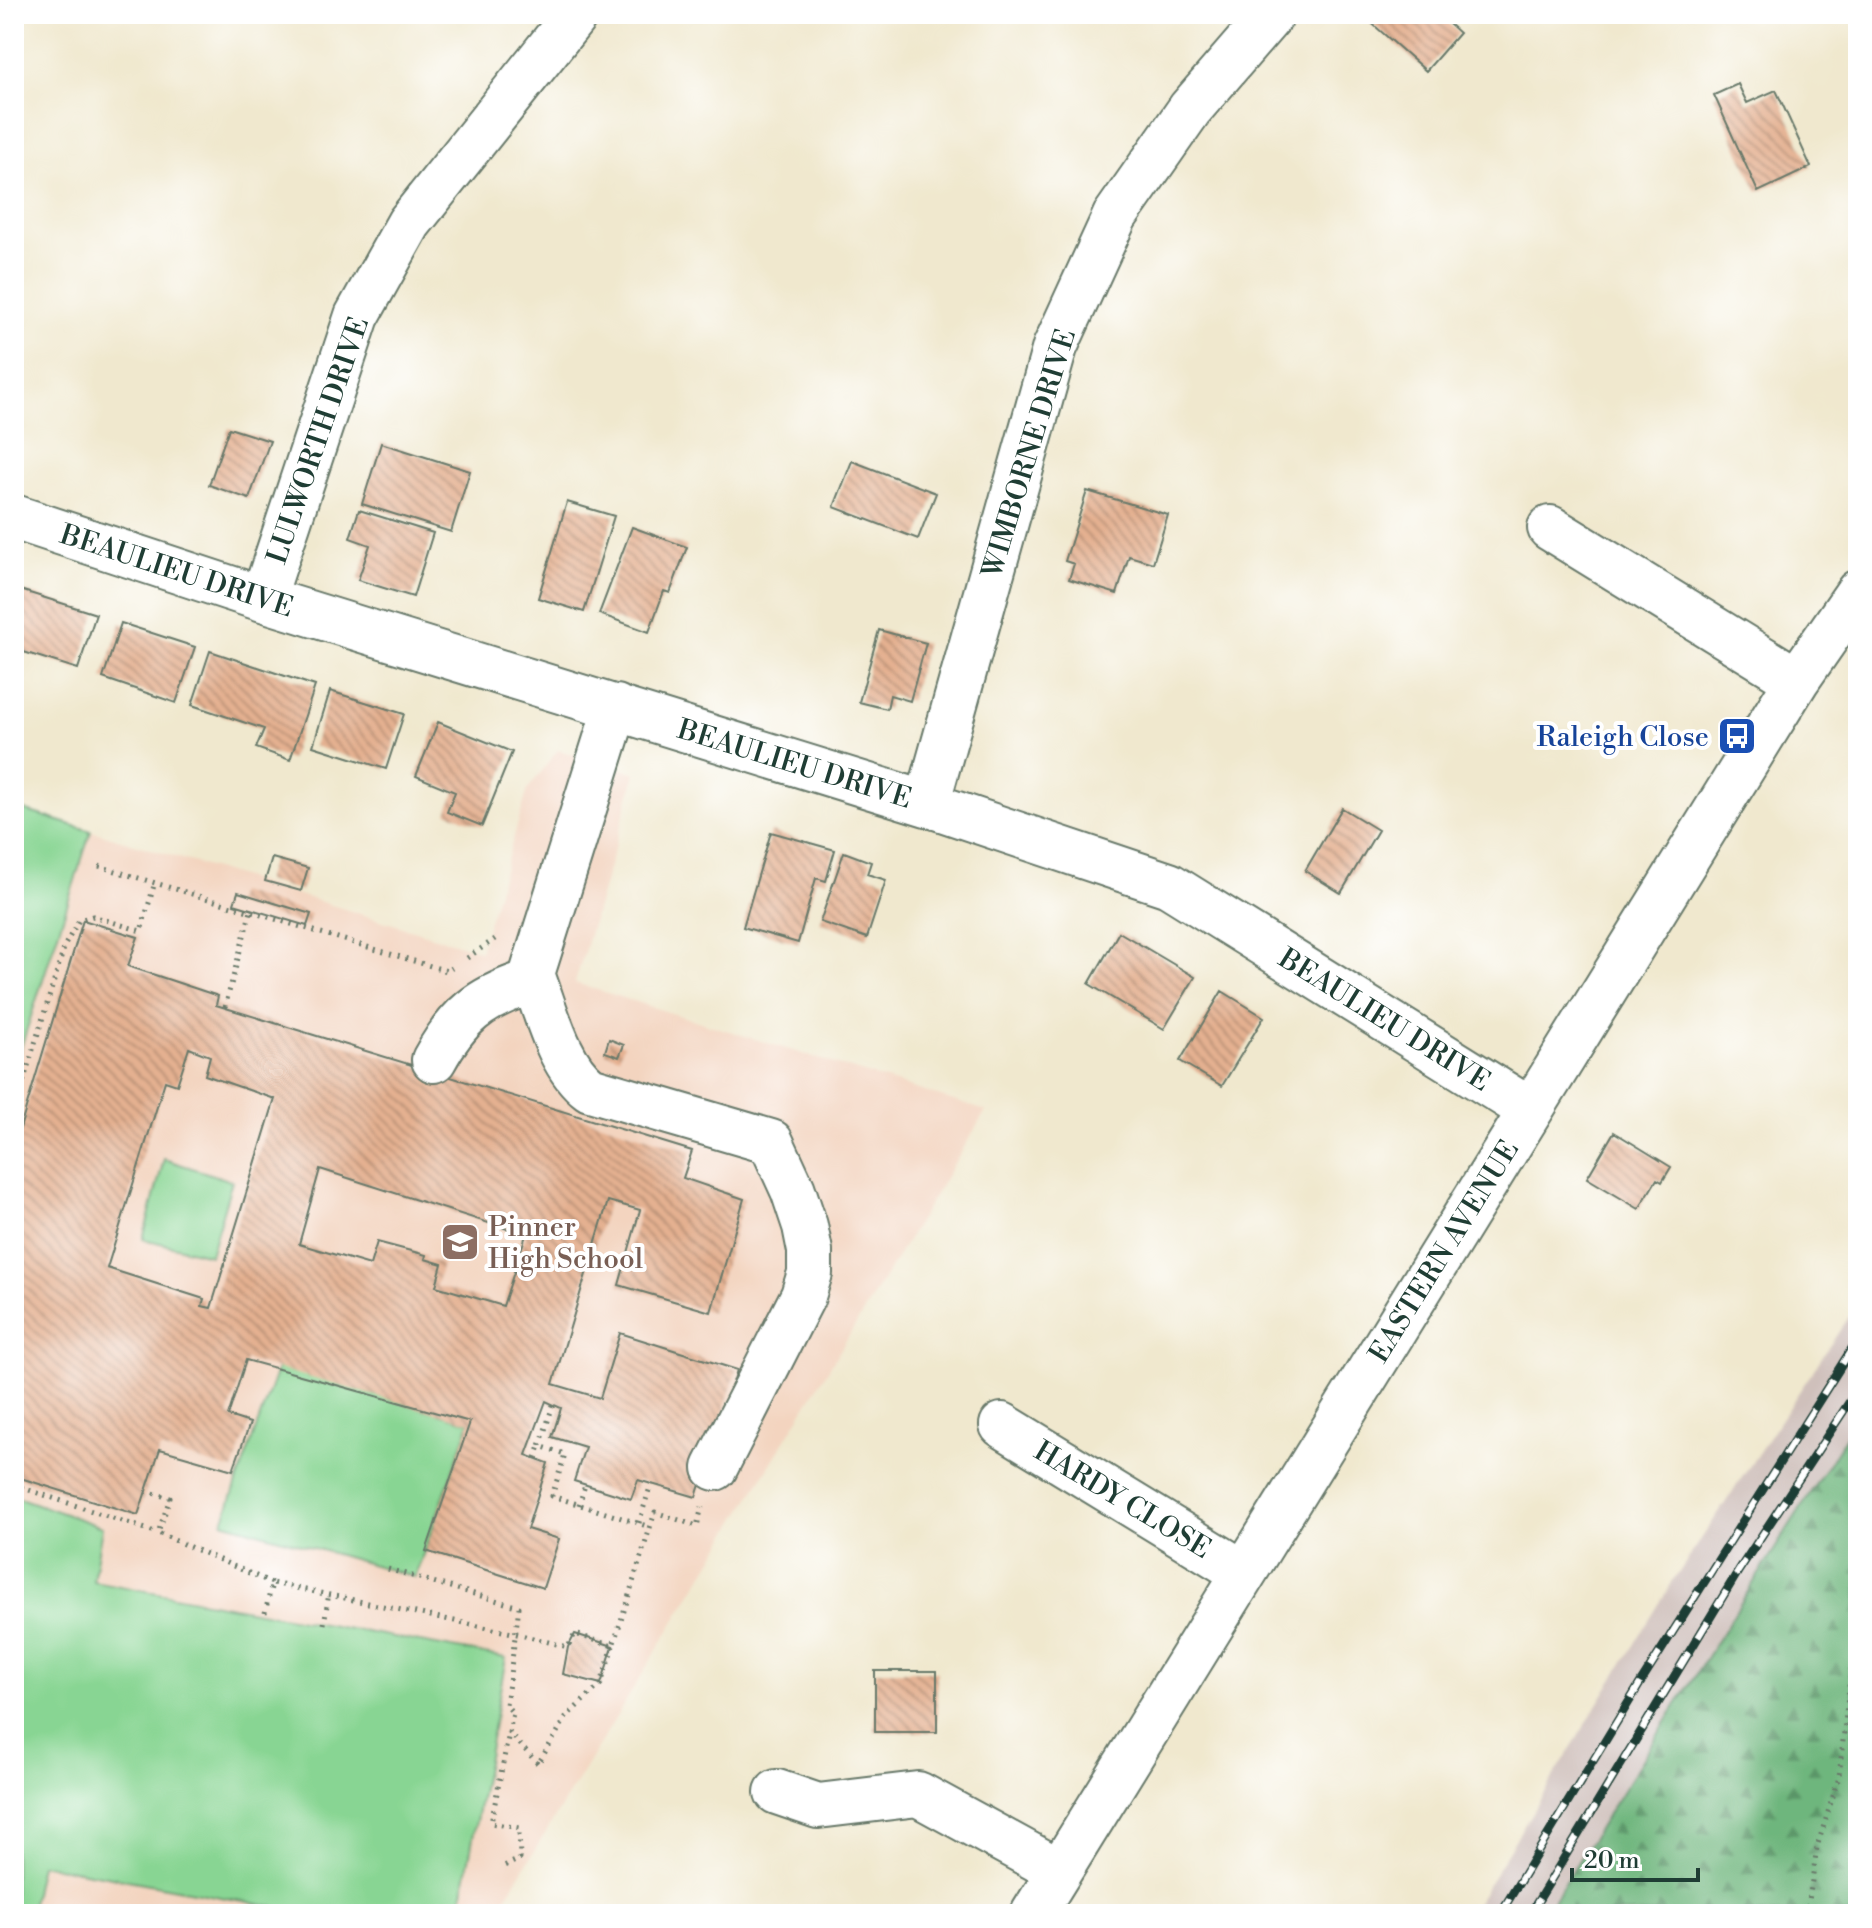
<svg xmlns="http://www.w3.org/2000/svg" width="1872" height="1928" font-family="'Libre Bodoni',serif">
<defs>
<pattern id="forest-firs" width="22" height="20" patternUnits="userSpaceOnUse" patternTransform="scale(2)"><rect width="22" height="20" fill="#6eb67d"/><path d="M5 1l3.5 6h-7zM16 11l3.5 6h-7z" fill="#5a9567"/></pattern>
<pattern id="building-back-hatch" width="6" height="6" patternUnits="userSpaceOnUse" patternTransform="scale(2)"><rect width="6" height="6" fill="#e4b090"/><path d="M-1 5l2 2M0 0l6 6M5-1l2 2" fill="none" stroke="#b89076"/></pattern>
</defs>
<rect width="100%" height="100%" fill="#fff"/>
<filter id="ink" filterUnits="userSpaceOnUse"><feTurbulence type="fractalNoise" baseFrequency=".0125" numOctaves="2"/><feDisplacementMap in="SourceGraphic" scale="16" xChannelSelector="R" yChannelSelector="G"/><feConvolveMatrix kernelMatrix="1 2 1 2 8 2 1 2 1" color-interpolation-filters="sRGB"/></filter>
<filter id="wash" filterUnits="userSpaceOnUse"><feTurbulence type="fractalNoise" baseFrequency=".006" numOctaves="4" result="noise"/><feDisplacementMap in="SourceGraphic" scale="32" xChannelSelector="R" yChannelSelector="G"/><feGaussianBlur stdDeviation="1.8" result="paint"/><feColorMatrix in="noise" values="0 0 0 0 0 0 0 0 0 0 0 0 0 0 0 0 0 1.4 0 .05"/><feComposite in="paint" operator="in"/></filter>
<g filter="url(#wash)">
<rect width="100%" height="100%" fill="#f0e8ce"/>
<path fill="#f3d4bf" d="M558,750L636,773L575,983L986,1111L496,1914H43L14,1911V807L480,951L528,789Z"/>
<path fill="#cfc0bb" d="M1858,1303V1417L1545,1914H1470L1670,1586Z"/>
<path fill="#88d593" stroke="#548964" stroke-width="2" d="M14,807L91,831L14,1069Z
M164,1159L232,1181L210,1255L143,1239Z
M278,1367L470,1422L415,1577L223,1522Z
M14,1496L102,1527L93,1581L506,1658L459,1914H313L40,1864L30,1913L14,1911Z"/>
<path fill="url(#forest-firs)" stroke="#467a58" stroke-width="2" d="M1858,1417V1914H1545Z"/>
<g id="blocks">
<path fill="url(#building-back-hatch)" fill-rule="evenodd" d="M1373,14H1438L1459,33L1426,71L1368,20Z
M1738,84L1747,103L1776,90L1811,167L1758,192L1714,95Z
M229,428L270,441L249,499L209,485Z
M381,443L470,471L451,532L362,504Z
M852,461L936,493L918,539L834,507Z
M1087,491L1168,515L1153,563L1129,556L1117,594L1069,579L1074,564L1065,561Z
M567,502L614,516L584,612L538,598Z
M359,510L433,533L413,597L358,580L370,545L350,538Z
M632,527L687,547L670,593L664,591L649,632L599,614Z
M20,590L96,614L78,669L14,649V609Z
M121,623L195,647L176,703L103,678Z
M879,630L926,643L910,701L890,695L887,709L859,702Z
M210,651L315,686L290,760L256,748L264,729L192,705Z
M330,691L404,714L386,769L313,746Z
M438,722L512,752L482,826L447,812L455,792L416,776Z
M1342,808L1378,830L1341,893L1305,871Z
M771,832L835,850L826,881L816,878L798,943L743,927Z
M844,852L871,862L867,874L886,880L867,938L820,922Z
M272,858L308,868L301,891L265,881Z
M238,892L311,914L307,926L234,904Z
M83,920L138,937L128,966L218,996L216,1005L692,1151L683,1178L744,1199L711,1312L619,1285L640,1210L608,1201L553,1384L600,1398L620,1333L737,1370L696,1497L638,1480L631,1499L574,1481L585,1447L552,1437L561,1408L546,1401L526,1455L548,1463L527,1529L559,1539L543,1588L426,1551L470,1422L246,1360L228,1416L250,1423L233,1470L160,1449L138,1515L14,1476V1148ZM189,1048L210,1056L205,1075L275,1099L211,1308L202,1306L204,1299L107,1268L165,1081L177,1085ZM320,1169L526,1235L503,1306L436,1286L442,1264L425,1259L426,1255L377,1242L370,1265L299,1244Z
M1119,932L1195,977L1164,1029L1089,984Z
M1222,991L1264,1017L1222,1086L1180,1061Z
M609,1039L624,1045L619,1057L605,1052Z
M1614,1132L1671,1167L1662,1182L1657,1179L1639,1209L1587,1178Z
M575,1634L613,1646L601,1684L563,1674L568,1647Z
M875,1671H937V1732H875Z"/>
</g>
</g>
<g filter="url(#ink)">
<use href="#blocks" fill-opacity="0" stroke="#68796a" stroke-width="2"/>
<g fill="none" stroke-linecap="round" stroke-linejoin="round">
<defs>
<path id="minor" d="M14,517L263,599L927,804L1169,885L1530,1110
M1550,528L1797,680
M263,599L357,316L409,223L576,14
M927,804L1055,347L1115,216L1190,109L1272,14
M532,974C546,1011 558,1065 590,1089L771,1142L793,1190L805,1226L810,1251V1273L803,1296L715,1468
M434,1060C458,1016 480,998 527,983L532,974L616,707
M1002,1425L1244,1573
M777,1792L818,1806L918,1794L1059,1871
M1033,1914L1797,680L1858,592"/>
</defs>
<use href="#minor" stroke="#68796a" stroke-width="48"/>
<path stroke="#68796a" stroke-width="5" stroke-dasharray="2 6" stroke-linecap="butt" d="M99,866L447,971L452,968
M467,958L495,939
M225,1007L251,910
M14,1112L65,945L79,920L93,916L141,931L155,882
M553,1405L540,1446L565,1454L552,1496L650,1527
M536,1458L540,1446
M14,1485L158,1533
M146,1491L170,1498L158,1533L272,1583
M579,1505L585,1485
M639,1523L651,1484
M388,1569L519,1607L506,1705L513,1713L491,1823L519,1828L520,1859L504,1866
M265,1613L272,1583L517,1634L568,1647L575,1634L613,1646L655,1512L697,1526L702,1507
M324,1624L329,1593
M509,1732L538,1764L567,1716L601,1684L613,1646
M1807,1914L1817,1847L1839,1777L1858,1605"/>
<use href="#minor" stroke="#fff" stroke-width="44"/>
<defs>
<path id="rail" d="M1500,1914L1641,1682L1858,1339
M1530,1914L1739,1570L1858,1389"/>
</defs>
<use href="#rail" stroke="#1f3d34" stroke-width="9"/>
<use href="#rail" stroke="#fff" stroke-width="6" stroke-dasharray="18" stroke-linecap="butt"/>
</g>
</g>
<defs>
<symbol id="bus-square" viewBox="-11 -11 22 22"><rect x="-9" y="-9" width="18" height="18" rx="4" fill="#1a4fb4" stroke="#fff"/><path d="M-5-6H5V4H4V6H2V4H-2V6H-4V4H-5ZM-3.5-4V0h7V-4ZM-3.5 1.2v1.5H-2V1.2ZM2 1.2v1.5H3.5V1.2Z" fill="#fff"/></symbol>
<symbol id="school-square" viewBox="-11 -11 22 22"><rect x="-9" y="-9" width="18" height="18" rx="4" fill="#8d6e63" stroke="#fff"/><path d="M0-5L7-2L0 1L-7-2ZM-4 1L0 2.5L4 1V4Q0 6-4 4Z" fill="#fff"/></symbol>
</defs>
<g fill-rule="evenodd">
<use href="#bus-square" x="1715" y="714" width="44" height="44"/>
<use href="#school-square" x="438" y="1220" width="44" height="44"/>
</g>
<g text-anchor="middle" stroke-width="8" stroke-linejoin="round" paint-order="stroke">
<g font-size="28" fill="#1f3d34" stroke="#fff">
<text transform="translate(317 440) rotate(-71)" y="10">LULWORTH DRIVE</text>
<text transform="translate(1028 453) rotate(-73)" y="10">WIMBORNE DRIVE</text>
<text transform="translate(177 570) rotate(18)" y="10">BEAULIEU DRIVE</text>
<text transform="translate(795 763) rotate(17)" y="10">BEAULIEU DRIVE</text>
<text transform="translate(1385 1019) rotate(32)" y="10">BEAULIEU DRIVE</text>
<text transform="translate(1443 1251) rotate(-58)" y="10">EASTERN AVENUE</text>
<text transform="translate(1123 1499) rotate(31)" y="10">HARDY CLOSE</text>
</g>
<g font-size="28" fill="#164399" stroke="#fff" text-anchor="end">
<text x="1709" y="746">Raleigh Close</text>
</g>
<g font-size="28" fill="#785e54" stroke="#fff" text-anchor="start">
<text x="488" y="1236">Pinner<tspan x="488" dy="32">High School</tspan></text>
</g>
</g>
<rect width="1872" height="1928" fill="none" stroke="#fff" stroke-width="48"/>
<path d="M1572 1868v12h126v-12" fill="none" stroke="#1f3d34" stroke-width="4"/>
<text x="1584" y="1868" font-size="24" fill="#1f3d34" stroke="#ffffff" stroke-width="6" paint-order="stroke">20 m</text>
</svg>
